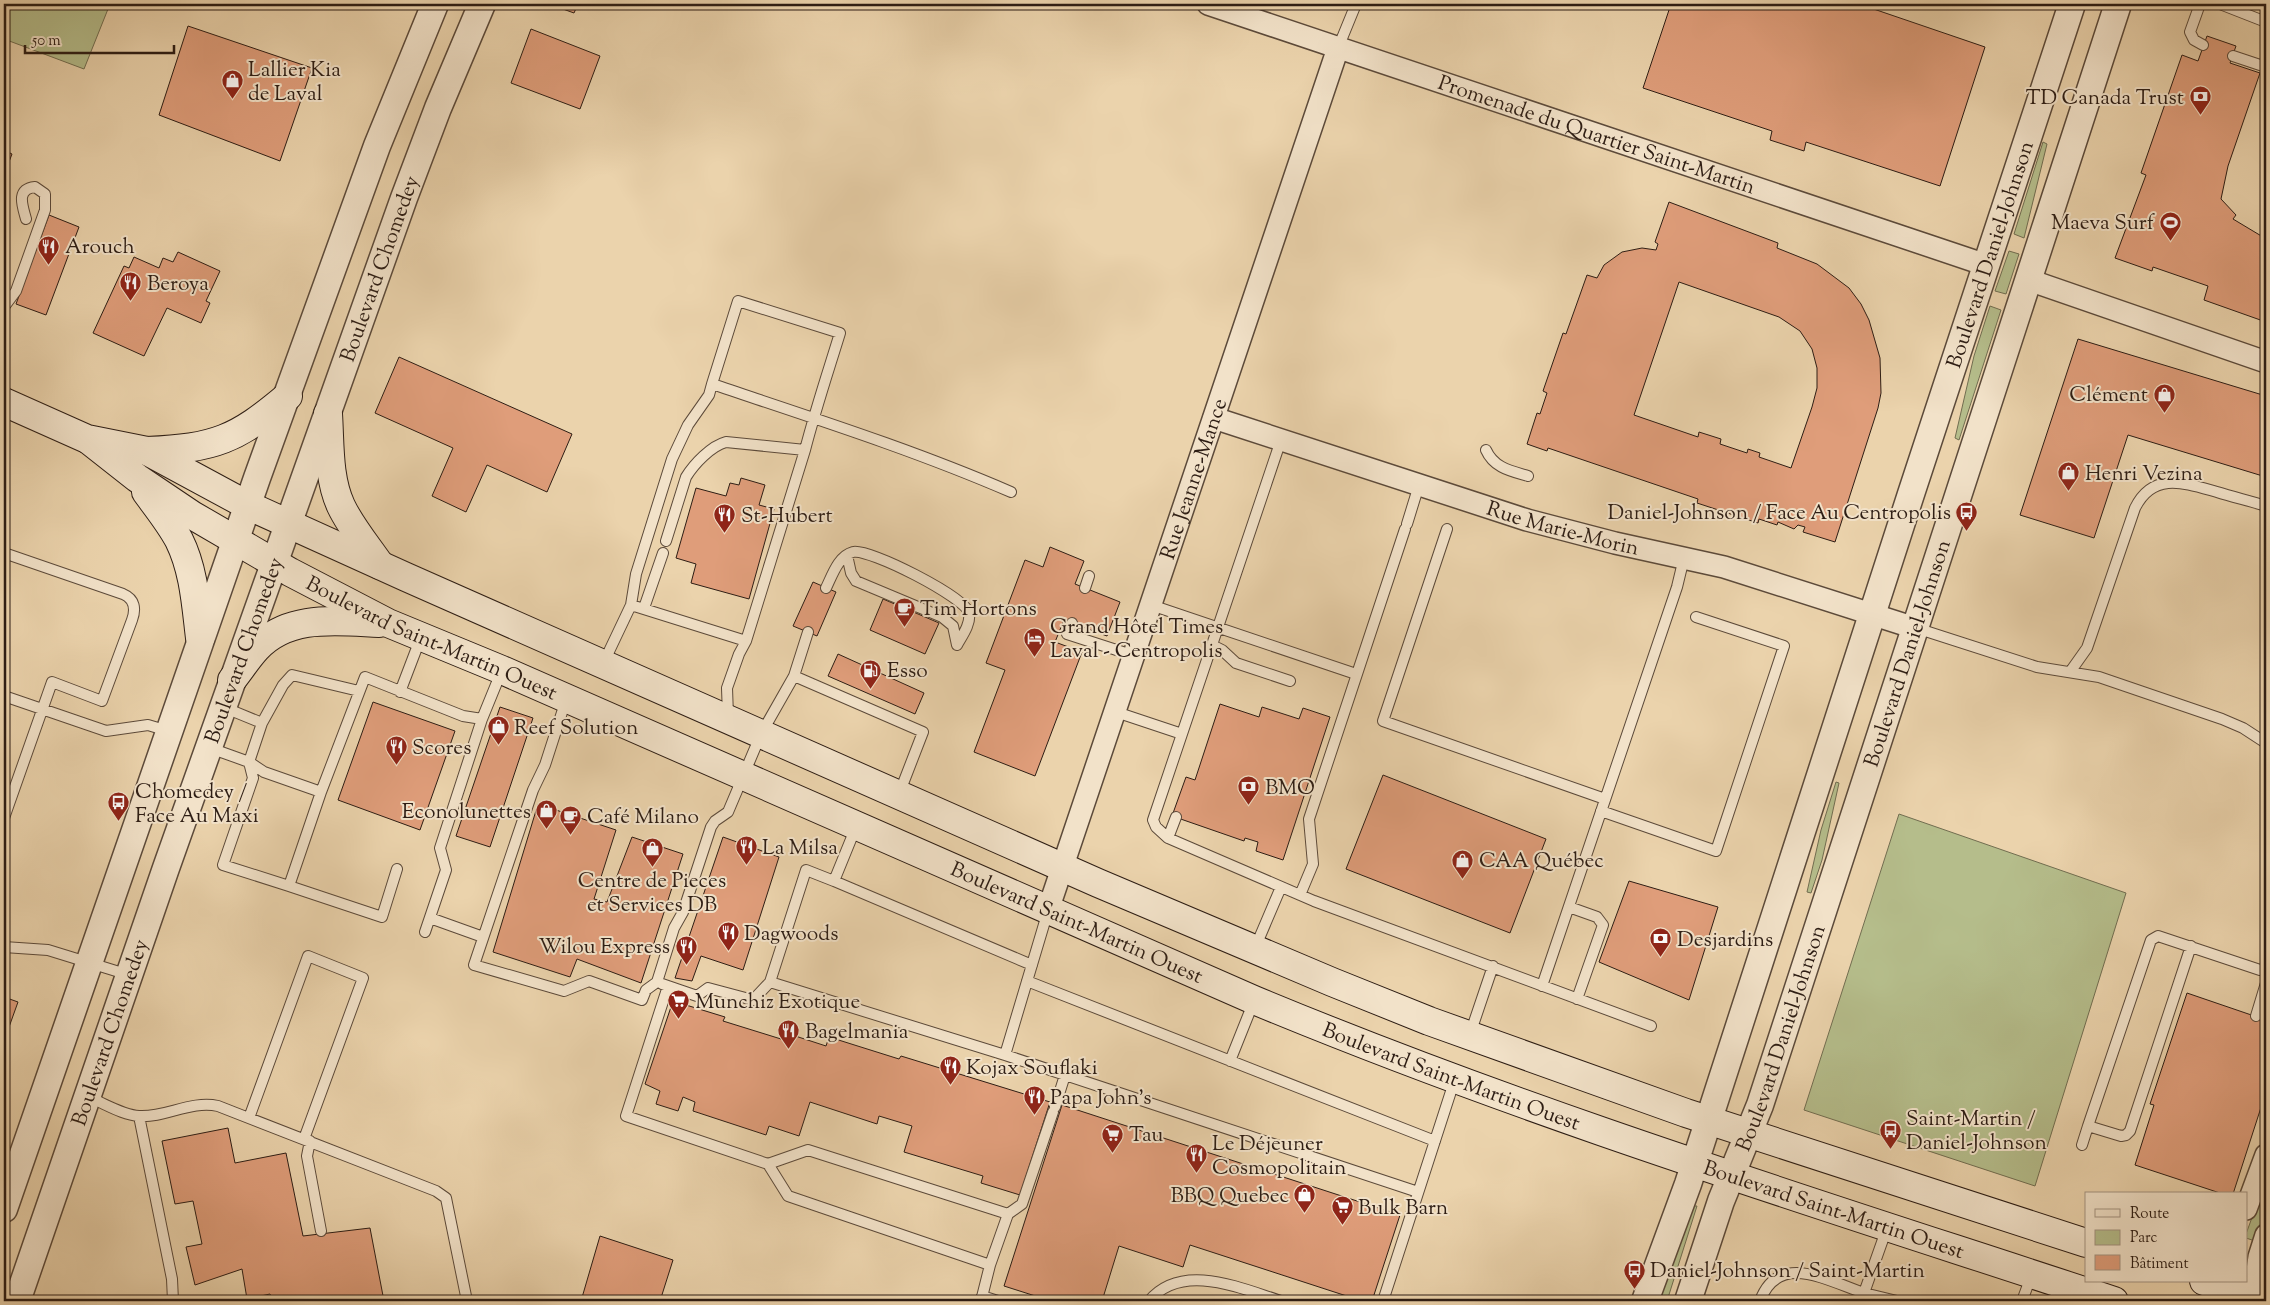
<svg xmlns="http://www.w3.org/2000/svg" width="2270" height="1305" font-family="'Sorts Mill Goudy',serif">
<rect width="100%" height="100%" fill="#ebd3ac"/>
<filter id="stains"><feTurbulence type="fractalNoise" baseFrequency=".004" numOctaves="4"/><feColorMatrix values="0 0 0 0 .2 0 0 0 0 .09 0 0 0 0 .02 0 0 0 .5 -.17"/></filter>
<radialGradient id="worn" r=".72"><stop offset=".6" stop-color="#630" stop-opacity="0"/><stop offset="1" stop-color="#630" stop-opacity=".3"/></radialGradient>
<path fill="#b5bd8b" stroke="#716d50" d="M4,4H110L84,69L4,39Z
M2043,142L2047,144L2024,238L2014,234Z
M2009,251L2019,254L2006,294L1995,291Z
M1990,306L2001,310L1959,440L1955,438L1974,356Z
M1836,782L1839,783L1822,860L1811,893L1807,892L1821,830Z
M1899,814L2126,893L2035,1186L1804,1110Z
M2266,1179V1207L2255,1241L2246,1238V1234Z
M1694,1206H1697L1667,1301H1657Z"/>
<path fill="#df9d7a" stroke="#2d1d14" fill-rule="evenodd" d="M549,4H578L574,13Z
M1671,4H1859L1985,47L1940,186L1806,142L1804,151L1770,140L1772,131L1643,88Z
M188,26L312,68L280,161L159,115Z
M531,29L600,56L580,109L511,83Z
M2207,36L2236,46L2230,63L2260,73L2228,166L2221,199L2236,215L2233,219L2263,237L2261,242L2266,243V322L2204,300L2208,286L2153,267L2152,271L2115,258L2146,175L2141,173L2182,55L2198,61Z
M4,150L12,154L4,175Z
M1669,202L1778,243L1777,248L1817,264L1849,288L1861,304L1869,320L1880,358L1881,393L1878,408L1835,542L1803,532L1805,527L1798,525L1794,529L1778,522L1777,525L1759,519L1758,523L1697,503L1698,499L1548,448L1547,451L1527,444L1537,413L1540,414L1547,393L1543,391L1563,333L1566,334L1587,275L1597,278L1604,265L1622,252L1642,248L1656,250L1658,244L1655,242ZM1679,282L1779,317L1800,331L1812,349L1817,368V388L1812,407L1791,468L1759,457L1760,453L1748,449L1747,453L1720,444L1721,439L1699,432L1698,437L1634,415Z
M49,215L79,227L46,315L16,304Z
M178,252L220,271L206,301L210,303L201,323L167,308L144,356L93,333L124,266L129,268L134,257L159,268L163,258L173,262Z
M2078,339L2266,396V477L2128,435L2094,538L2020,515Z
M399,357L572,434L547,492L487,465L466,512L432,496L453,448L375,413Z
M741,478L765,485L759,505L774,509L749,599L691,583L696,564L676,558L696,488L726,496L730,483L739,485Z
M1050,547L1084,561L1075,584L1120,602L1107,636L1064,620L1055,642L1082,652L1035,776L974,752L1005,670L986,663L1025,560L1043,567Z
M813,582L836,592L817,636L793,626Z
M883,599L939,623L925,654L870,630Z
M838,654L924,693L915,714L828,676Z
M373,702L455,731L420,830L338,800Z
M1220,704L1259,717L1262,707L1299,719L1303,708L1330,717L1283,860L1256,851L1258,842L1245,838L1244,841L1172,816L1186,777L1195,780Z
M500,707L533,718L490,847L456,836Z
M1383,775L1546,839L1510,933L1346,869Z
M538,804L616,830L594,899L607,902L632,837L683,854L641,983L577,959L570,977L493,952Z
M723,837L779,857L743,970L701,956L692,981L675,978Z
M1629,881L1718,907L1689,1000L1599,962Z
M2187,993L2266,1020V1092L2233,1194H2223L2135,1165L2154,1105L2150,1104Z
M4,997L18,1002L4,1041Z
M673,1001L725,1017L723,1021L781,1039L783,1032L826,1046L829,1037L899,1059L901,1056L1050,1102L1020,1195L981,1183L983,1176L904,1152L912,1126L879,1116L877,1124L810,1102L799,1136L769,1126L766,1135L693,1111L695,1102L683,1097L678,1111L656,1104L660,1091L645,1084Z
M1062,1105L1400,1215L1372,1301H1362L1190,1245L1183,1267L1119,1246L1102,1301H1051L1004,1286Z
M228,1128L235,1163L286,1153L303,1236L370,1228L384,1301H273L270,1294L247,1299L242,1269L195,1285L186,1247L202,1244L193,1201L175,1204L162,1141Z
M600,1236L673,1260L660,1301H581Z"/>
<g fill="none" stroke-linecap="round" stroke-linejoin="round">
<defs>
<path id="service" d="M2200,4L2190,32L2194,40L2203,45
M2220,4L2266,22
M1338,48L1356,4
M2233,56L2266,67
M2266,170V185
M4,307L16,291L45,210V194L35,187C15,189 23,207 26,219
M1281,440L1153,820L1156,827L1168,838L1314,901L1651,1026
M1486,450C1494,468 1511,471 1528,476
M1407,524L1419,485
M1447,529L1383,721L1605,799
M666,541L686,477C694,464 711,446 726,442L805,450
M4,553L123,594C135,599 136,609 132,620L102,701L52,682L4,818
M847,555L851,573L856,581L942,617L953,626L957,645
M826,588C832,576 838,556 853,552C869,548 965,597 969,613C971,624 962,636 957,645
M1085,588L1089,576
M631,605L636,574L672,459L688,425L709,395L712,384
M1151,605L1356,674
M644,608L663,553
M1072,623L1067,634L1135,656
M1916,628L2037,667L2099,677L2222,719L2243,728L2266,743
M1212,645L1222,650L1236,663L1290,681
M603,664L631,605L746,641
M2070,672L2087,648L2135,508C2153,471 2185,483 2217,492C2233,497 2250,501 2266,506
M794,676L808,632
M400,692L421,637
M4,696L106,731L148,725L168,731
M566,700L545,765L533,790L474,965L564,991L589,981L642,1000L646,990L657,982L674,928L683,912L711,827L715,821L728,812L761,734L794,676L923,732L899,794
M1116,712L1182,734
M728,716L727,688L739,654L746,641L805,450C815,411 828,372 840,333L738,301L712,384C813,418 914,450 1011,492
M262,723L283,685L292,675L359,691
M210,748L249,762L262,723L223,707
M249,762L264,772L321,792L365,677L463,716L482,719L502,670
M249,762L253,778L223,865L289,886L321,792
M1601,811L1716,851L1784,646L1696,617
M856,827L834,881L1032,965
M1168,838L1176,817
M834,881L806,870L770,982L1005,1055L1418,1192
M289,886L382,917L397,869
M1300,895L1313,864L1309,819L1405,529
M1569,907L1597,917L1603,925L1577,999
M430,918L483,937
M425,932L446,870L440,848L482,719
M2191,946L2130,1131L2126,1135L2121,1136L2088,1126L2151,940L2158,936L2260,970
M4,947L48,950L129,975
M1255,948L1281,887
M1027,981L1435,1141
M662,984L697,996L708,988L753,1000L770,982
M668,986L626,1116L768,1164L788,1196L990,1265L1008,1214L1022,1204L1053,1112
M1542,986L1677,587L1684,558
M2256,1016L2266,983
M1470,1034L1493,966
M1005,1055L1048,911
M1230,1061L1254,1001
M88,1097C104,1103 122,1115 139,1116C165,1118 191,1100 218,1106L436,1191L446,1198L447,1203L467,1301
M1055,1107L1065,1075
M139,1116L172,1279L173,1301
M249,1118L308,956L363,978L304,1139
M310,1141L307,1156L321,1231
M2082,1145L2088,1126
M768,1164L808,1150L1008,1214
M982,1296L998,1301
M981,1301L990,1265
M1149,1301C1182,1261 1242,1289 1281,1301
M1383,1301L1455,1079
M1760,1301C1778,1251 1828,1281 1864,1293L1887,1228
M1864,1301V1293L1897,1301
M2022,1301L2032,1274"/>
<g id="minor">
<path id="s1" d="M1208,4L1986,265"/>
<path d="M2029,280L2266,362"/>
<path id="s2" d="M1214,418L1527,520L1615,543L1724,567L1915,628"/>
<path id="s3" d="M1048,910L1338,48"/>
<path d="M2246,1209L2266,1155"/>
<path d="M2253,1297L2259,1257L2266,1235"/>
</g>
<g id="tertiary">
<path d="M4,1209L257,478L377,146L435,4"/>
<path id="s4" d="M17,1301L166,868L404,198L438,108L482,4"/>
<path id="s5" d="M1645,1301L1688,1184L1911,494L2072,4"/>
<path id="s6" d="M1688,1301L1721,1201L1760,1105L2118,4"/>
</g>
<g id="secondary">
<path d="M4,402L87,439L147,451L247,505L406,577L1098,883L1332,982L1429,1021L1686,1113L2086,1243"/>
<path d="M328,414C330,444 328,478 341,506C351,527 367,546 380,565"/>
<path id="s7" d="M90,441L137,478L192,515L290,572L388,623L502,670L1254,1000C1535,1117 1826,1206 2114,1301"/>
<path d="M147,451C215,448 236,440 288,396"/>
<path d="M146,492C157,507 170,523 179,540C194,570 196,605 200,638"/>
<path d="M232,680C240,670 247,659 256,649C288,614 336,621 379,623"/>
<path d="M2204,1281L2266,1301"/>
</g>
</defs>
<use href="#service" stroke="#5c4a3a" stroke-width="12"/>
<use href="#minor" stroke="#5c4a3a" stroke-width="24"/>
<use href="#tertiary" stroke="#5c4a3a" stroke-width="29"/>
<use href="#secondary" stroke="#2d1d14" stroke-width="30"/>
<use href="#service" stroke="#f2e2c9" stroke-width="10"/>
<use href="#minor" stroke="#f2e2c9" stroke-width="21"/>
<use href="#tertiary" stroke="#f2e2c9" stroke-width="26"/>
<use href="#secondary" stroke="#f2e2c9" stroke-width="28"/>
</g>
<defs>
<symbol id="shop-pin" viewBox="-11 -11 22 30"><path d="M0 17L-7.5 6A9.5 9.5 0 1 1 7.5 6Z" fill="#8f2418" stroke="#f2e2c9"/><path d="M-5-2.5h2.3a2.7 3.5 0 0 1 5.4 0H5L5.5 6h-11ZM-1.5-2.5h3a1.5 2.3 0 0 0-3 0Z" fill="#fff"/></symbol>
<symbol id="bank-pin" viewBox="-11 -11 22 30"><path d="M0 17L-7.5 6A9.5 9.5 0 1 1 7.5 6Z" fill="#8f2418" stroke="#f2e2c9"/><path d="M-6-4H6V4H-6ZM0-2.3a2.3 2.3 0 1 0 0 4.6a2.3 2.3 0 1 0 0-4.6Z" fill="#fff"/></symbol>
<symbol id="stadium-pin" viewBox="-11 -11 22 30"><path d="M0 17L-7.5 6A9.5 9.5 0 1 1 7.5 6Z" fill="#8f2418" stroke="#f2e2c9"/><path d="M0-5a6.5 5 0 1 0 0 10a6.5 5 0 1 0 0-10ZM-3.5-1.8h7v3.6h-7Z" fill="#fff"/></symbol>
<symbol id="restaurant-pin" viewBox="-11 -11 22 30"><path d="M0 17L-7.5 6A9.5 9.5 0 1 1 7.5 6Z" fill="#8f2418" stroke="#f2e2c9"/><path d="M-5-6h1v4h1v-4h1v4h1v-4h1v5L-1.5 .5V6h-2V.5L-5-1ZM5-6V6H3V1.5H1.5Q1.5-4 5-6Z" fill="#fff"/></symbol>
<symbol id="bus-pin" viewBox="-11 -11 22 30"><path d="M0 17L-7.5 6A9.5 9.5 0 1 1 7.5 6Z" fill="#8f2418" stroke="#f2e2c9"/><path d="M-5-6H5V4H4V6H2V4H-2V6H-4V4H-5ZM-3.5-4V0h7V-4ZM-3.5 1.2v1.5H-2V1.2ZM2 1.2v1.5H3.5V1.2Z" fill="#fff"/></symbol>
<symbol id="cafe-pin" viewBox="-11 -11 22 30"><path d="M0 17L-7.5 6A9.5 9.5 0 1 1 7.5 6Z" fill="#8f2418" stroke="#f2e2c9"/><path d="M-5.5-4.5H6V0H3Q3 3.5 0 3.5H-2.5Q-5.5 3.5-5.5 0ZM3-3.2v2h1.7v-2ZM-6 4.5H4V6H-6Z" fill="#fff"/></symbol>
<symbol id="hotel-pin" viewBox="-11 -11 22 30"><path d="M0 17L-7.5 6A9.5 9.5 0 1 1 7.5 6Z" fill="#8f2418" stroke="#f2e2c9"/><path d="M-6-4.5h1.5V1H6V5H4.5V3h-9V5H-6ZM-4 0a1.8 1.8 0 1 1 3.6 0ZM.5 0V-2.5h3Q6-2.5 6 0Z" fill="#fff"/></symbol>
<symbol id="fuel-pin" viewBox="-11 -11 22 30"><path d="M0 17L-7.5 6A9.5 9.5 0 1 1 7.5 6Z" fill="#8f2418" stroke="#f2e2c9"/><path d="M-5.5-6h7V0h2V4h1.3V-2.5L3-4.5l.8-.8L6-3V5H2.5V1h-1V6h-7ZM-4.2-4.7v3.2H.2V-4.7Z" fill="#fff"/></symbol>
<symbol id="supermarket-pin" viewBox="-11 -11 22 30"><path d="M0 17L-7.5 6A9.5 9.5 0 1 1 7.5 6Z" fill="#8f2418" stroke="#f2e2c9"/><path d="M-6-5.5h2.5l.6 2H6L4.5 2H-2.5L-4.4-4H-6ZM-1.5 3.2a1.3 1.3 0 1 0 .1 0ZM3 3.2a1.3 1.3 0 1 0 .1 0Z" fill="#fff"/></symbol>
</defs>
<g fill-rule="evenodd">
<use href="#shop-pin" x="220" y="68" width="25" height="34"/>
<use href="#bank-pin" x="2188" y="84" width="25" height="34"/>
<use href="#stadium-pin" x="2158" y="210" width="25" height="34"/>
<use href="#restaurant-pin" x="36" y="234" width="25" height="34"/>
<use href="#restaurant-pin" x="118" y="270" width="25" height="34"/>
<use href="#shop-pin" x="2152" y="382" width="25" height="34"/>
<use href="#shop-pin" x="2056" y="460" width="25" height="34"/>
<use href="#bus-pin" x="1954" y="500" width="25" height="34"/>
<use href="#restaurant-pin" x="712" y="502" width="25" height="34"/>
<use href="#cafe-pin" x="892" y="596" width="25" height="34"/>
<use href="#hotel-pin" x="1022" y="626" width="25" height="34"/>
<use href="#fuel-pin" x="858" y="658" width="25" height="34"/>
<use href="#shop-pin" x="486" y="714" width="25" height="34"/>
<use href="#restaurant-pin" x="384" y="734" width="25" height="34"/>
<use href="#bank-pin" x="1236" y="774" width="25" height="34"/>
<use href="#bus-pin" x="106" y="790" width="25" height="34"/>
<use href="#shop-pin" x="534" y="798" width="25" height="34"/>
<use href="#cafe-pin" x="558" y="804" width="25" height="34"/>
<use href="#restaurant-pin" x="734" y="834" width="25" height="34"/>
<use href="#shop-pin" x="640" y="836" width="25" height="34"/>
<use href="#shop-pin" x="1450" y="848" width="25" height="34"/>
<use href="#restaurant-pin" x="716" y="920" width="25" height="34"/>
<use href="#bank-pin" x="1648" y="926" width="25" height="34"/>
<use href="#restaurant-pin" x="674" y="934" width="25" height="34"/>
<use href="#supermarket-pin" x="666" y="988" width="25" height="34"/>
<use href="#restaurant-pin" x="776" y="1018" width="25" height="34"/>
<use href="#restaurant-pin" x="938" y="1054" width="25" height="34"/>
<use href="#restaurant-pin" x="1022" y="1084" width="25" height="34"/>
<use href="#bus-pin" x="1878" y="1118" width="25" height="34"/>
<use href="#supermarket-pin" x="1100" y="1122" width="25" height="34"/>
<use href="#restaurant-pin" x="1184" y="1142" width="25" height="34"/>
<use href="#shop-pin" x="1292" y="1182" width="25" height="34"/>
<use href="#supermarket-pin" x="1330" y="1194" width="25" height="34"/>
<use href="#bus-pin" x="1622" y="1258" width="25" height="34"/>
</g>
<g text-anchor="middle" stroke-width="4" stroke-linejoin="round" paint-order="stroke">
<g font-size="21" fill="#2d1d14" stroke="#f2e2c9" text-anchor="start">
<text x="248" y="76">Lallier Kia<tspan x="248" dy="24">de Laval</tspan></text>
<text x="2184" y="104" text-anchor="end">TD Canada Trust</text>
<text x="2154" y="229" text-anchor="end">Maeva Surf</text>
<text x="65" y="253">Arouch</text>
<text x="147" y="290">Beroya</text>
<text x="2148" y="401" text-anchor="end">Clément</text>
<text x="2085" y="480">Henri Vezina</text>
<text x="1951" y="519" text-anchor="end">Daniel-Johnson / Face Au Centropolis</text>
<text x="741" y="522">St-Hubert</text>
<text x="920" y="615">Tim Hortons</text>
<text x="1050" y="633">Grand Hôtel Times<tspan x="1050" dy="24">Laval - Centropolis</tspan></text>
<text x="887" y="677">Esso</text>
<text x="514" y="734">Reef Solution</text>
<text x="412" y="754">Scores</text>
<text x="1265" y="794">BMO</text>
<text x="135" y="798">Chomedey /<tspan x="135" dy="24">Face Au Maxi</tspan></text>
<text x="531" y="818" text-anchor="end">Econolunettes</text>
<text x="587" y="823">Café Milano</text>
<text x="762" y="854">La Milsa</text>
<text x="1479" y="867">CAA Québec</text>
<text x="652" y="887" text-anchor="middle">Centre de Pieces<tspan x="652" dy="24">et Services DB</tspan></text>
<text x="744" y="940">Dagwoods</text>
<text x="1677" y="946">Desjardins</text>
<text x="670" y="953" text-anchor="end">Wilou Express</text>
<text x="695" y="1008">Munchiz Exotique</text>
<text x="805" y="1038">Bagelmania</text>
<text x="966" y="1074">Kojax Souflaki</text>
<text x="1050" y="1104">Papa John's</text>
<text x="1906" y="1125">Saint-Martin /<tspan x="1906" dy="24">Daniel-Johnson</tspan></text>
<text x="1129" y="1141">Tau</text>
<text x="1212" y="1150">Le Déjeuner<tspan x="1212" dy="24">Cosmopolitain</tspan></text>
<text x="1289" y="1202" text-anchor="end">BBQ Quebec</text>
<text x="1358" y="1214">Bulk Barn</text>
<text x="1650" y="1277">Daniel-Johnson / Saint-Martin</text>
</g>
<g font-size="21" fill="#2d1d14" stroke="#f2e2c9">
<text dy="7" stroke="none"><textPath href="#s1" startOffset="410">Promenade du Quartier Saint-Martin</textPath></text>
<text dy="7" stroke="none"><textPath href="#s5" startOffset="1102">Boulevard Daniel-Johnson</textPath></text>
<text dy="7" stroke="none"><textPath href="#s4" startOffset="1094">Boulevard Chomedey</textPath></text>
<text dy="7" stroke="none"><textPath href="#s3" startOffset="455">Rue Jeanne-Mance</textPath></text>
<text dy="7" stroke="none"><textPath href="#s2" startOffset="366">Rue Marie-Morin</textPath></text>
<text dy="7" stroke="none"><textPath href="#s7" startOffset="396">Boulevard Saint-Martin Ouest</textPath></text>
<text dy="7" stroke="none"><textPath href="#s4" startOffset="689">Boulevard Chomedey</textPath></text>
<text dy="7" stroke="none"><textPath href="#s6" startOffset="684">Boulevard Daniel-Johnson</textPath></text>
<text dy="7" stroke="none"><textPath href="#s7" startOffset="1101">Boulevard Saint-Martin Ouest</textPath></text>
<text dy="7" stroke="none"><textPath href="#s4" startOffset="284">Boulevard Chomedey</textPath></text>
<text dy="7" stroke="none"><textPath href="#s6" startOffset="279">Boulevard Daniel-Johnson</textPath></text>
<text dy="7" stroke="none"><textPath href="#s7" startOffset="1506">Boulevard Saint-Martin Ouest</textPath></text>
<text dy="7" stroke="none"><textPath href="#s7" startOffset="1911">Boulevard Saint-Martin Ouest</textPath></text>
</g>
</g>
<rect width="2270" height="1305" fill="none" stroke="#ebd3ac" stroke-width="20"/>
<rect x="5" y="5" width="2260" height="1295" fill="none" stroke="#2d1d14" stroke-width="2.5"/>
<rect x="10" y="10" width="2250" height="1285" fill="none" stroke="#2d1d14"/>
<rect x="2085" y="1192" width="162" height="90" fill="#f2e2c9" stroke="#a39381"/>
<rect x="2095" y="1209" width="25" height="8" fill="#f2e2c9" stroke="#a39381"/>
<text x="2130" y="1218" font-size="15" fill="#2d1d14">Route</text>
<rect x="2095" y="1230" width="25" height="15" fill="#b5bd8b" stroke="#a39381"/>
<text x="2130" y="1242" font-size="15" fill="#2d1d14">Parc</text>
<rect x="2095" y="1255" width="25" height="15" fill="#df9d7a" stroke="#a39381"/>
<text x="2130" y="1268" font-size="15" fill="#2d1d14">Bâtiment</text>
<path d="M25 45v8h149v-8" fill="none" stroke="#2d1d14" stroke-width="2.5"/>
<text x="32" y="45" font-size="15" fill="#2d1d14" stroke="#f2e2c9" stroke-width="4" paint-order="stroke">50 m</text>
<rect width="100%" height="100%" filter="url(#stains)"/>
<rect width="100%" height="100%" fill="url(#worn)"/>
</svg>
